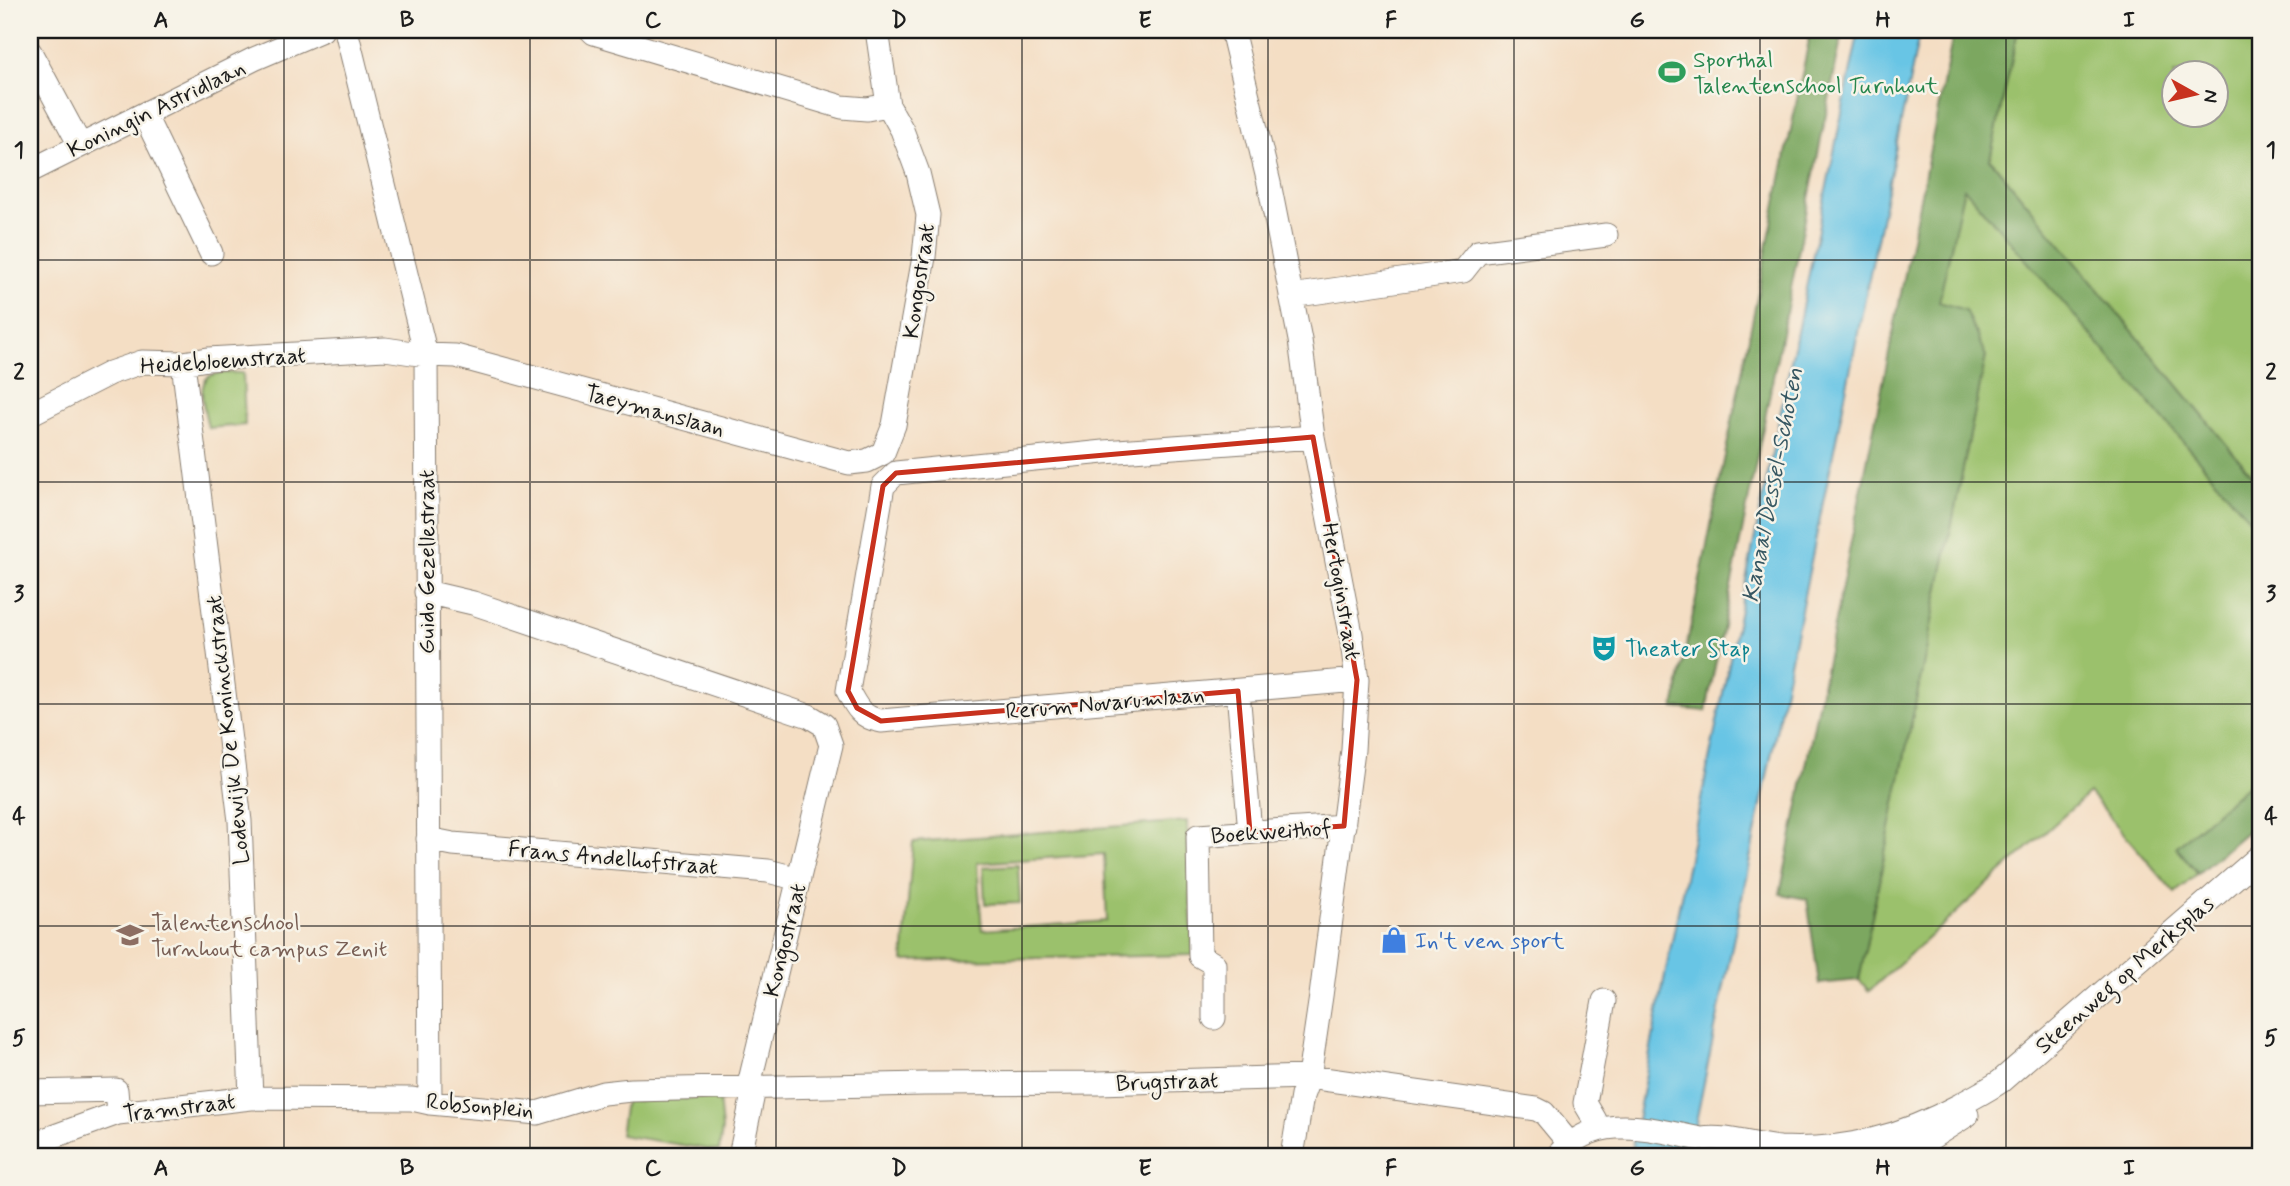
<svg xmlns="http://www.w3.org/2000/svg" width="2290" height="1186" font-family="Mynerve,sans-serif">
<rect width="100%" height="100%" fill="#f7f3e8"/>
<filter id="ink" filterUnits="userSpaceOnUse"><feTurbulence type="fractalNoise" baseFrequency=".0143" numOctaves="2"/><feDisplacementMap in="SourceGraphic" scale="14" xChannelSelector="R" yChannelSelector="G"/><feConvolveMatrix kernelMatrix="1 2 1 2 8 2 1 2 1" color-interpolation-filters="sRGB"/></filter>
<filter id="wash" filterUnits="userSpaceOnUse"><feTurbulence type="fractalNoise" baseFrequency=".00686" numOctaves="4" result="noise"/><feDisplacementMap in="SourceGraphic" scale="28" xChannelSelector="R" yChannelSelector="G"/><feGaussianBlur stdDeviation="1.57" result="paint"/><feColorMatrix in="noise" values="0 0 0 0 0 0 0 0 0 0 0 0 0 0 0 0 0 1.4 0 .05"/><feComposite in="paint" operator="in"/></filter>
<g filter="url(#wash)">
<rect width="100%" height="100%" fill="#f4dec4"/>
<path fill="#9bc16c" stroke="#5c6e44" stroke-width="2" fill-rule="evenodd" d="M2018,30H2260V485L1990,159ZM2174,74H2216V116H2174Z
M1964,187L2260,531V774L2176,847L2198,873L2175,893L2089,793L1869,991L1859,980L1986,356L1938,302Z
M243,373L245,425L208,428C206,415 195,384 210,376C218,371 234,373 243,373Z
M1187,821L1193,955L903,961L913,842ZM1104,854L1107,921L982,930L977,863Z
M1018,865L1020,903L985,904L983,867Z
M719,1097L722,1129L719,1151L620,1135L625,1101Z"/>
<path fill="#7ca760" stroke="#4c623e" stroke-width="2" d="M1811,30H1843L1706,711L1674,708Z
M1954,30H2018L1990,159L2260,485V531L1964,188L1939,302L1965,310L1986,356L1859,980L1819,984L1807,899L1780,894Z
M2260,774V820L2198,873L2176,847Z"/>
<path fill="#67c5e5" stroke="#427080" stroke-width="2" d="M1859,30H1920L1689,1156H1630L1666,970Z"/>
</g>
<g filter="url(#ink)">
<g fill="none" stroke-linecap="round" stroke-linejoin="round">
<defs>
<path id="minor" d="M346,30L426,355L430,1103
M591,30L594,33L842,107L867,109L888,105
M1232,30L1269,183L1300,340L1313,437L1351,634L1357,680L1353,750L1321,996L1309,1077L1302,1096L1292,1156
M30,52L80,145
M144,114L211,253
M30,171L254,59L322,30
M1291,296L1463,271L1478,252L1606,235
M183,363L240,821L251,1098
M30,414L110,373L142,362L183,363L208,359L385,349L426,355L456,356L849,463L867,461L883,453L894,425L924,257L928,215L918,173L902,130L888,105L877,30
M1313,437L1104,452L896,473L883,486L848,691C856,707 862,718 881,721L1357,680
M426,592L473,603L809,716L824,725L831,745L748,1089L752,1099L740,1156
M1238,691L1250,832
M428,839L453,844L768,871L799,879
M1214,1018V964L1200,956L1198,836L1344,826
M30,1092L116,1090L118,1113
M1595,1120L1585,1103L1604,1001
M30,1145L118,1113L251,1098L412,1099L430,1103L537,1113L603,1093L631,1090L924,1084L1098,1083L1309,1077L1536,1109L1544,1113L1569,1143
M1557,1156C1597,1111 1649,1129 1701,1139C1727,1135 1754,1146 1780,1148C1847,1151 1901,1137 1960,1105C1974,1097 1988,1090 2001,1081L2260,856
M1888,1156L1923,1143L1967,1115"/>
</defs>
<use href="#minor" stroke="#887d70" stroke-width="25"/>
<use href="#minor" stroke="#fff" stroke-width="23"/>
</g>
</g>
<path fill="none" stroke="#c8321e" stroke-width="5" stroke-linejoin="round" d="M1313,437L1357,680L1344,826L1250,832L1238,691L881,721L857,708L848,691L883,486L896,473Z"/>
<path fill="none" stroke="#1c1c1c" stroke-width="2" stroke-opacity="0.55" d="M284,30V1156M530,30V1156M776,30V1156M1022,30V1156M1268,30V1156M1514,30V1156M1760,30V1156M2006,30V1156M30,260H2260M30,482H2260M30,704H2260M30,926H2260"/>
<defs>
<symbol id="stadium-bare" viewBox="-9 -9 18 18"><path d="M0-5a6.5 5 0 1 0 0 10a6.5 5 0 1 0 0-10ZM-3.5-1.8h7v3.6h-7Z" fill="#2e9e5b" stroke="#f7f3e8" stroke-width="2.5" paint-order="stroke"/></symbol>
<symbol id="theatre-bare" viewBox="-9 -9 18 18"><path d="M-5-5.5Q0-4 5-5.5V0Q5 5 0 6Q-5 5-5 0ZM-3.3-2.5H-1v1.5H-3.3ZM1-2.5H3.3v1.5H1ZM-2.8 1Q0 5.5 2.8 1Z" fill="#0f9aa8" stroke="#f7f3e8" stroke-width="2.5" paint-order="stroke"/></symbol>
<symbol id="school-bare" viewBox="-9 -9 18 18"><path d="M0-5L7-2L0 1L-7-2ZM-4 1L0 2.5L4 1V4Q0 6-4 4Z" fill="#8d6e63" stroke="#f7f3e8" stroke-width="2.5" paint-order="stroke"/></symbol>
<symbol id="shop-bare" viewBox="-9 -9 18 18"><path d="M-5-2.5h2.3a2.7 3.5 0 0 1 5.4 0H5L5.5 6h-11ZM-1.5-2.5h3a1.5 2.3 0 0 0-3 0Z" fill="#3f7fe0" stroke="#f7f3e8" stroke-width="2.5" paint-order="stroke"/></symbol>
</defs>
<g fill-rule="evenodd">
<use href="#stadium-bare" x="1653" y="53" width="38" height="38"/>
<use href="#theatre-bare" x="1585" y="629" width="38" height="38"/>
<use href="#school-bare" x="111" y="916" width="38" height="38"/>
<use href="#shop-bare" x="1375" y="921" width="38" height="38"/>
</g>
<g text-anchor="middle" stroke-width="5" stroke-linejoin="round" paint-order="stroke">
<g font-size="23" fill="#27864d" stroke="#f7f3e8" text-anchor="start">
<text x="1693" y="67">Sporthal<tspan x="1693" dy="26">Talentenschool Turnhout</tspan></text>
</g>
<g font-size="23" fill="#1c1c1c" stroke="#f7f3e8">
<text transform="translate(156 108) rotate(-26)" y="8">Koningin Astridlaan</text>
<text transform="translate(918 281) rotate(-82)" y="8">Kongostraat</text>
<text transform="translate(223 360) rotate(-4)" y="8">Heidebloemstraat</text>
<text transform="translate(655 410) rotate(15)" y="8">Taeymanslaan</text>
<text transform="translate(426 562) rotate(-90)" y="8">Guido Gezellestraat</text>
<text transform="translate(1342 591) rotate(80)" y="8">Hertoginstraat</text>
<text transform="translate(1105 702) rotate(-5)" y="8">Rerum Novarumlaan</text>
<text transform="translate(227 730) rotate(-96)" y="8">Lodewijk De Koninckstraat</text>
<text transform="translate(1271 831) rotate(-4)" y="8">Boekweithof</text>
<text transform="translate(613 857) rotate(5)" y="8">Frans Andelhofstraat</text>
<text transform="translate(784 940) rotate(-76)" y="8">Kongostraat</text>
<text transform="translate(2124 974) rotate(-41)" y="8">Steenweg op Merksplas</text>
<text transform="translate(1167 1081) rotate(-2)" y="8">Brugstraat</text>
<text transform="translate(480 1105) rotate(5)" y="8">Robsonplein</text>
<text transform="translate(179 1107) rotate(-7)" y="8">Tramstraat</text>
</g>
<g font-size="23" fill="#0d838f" stroke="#f7f3e8" text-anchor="start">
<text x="1625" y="656">Theater Stap</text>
</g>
<g font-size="23" fill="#785e54" stroke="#f7f3e8" text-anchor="start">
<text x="151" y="930">Talentenschool<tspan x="151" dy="26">Turnhout campus Zenit</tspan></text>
</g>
<g font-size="23" fill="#366cbe" stroke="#f7f3e8" text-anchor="start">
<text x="1415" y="948">In't ven sport</text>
</g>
<g font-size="24" font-style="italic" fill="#365762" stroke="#f7f3e8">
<text transform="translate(1772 485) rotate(-79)" y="8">Kanaal Dessel-Schoten</text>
</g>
</g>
<rect width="2290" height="1186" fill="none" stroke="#f7f3e8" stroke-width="77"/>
<g transform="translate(2195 94) rotate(98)"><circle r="33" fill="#f7f3e8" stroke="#9f9d96" stroke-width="2"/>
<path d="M0-5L12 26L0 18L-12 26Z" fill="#c8321e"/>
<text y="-10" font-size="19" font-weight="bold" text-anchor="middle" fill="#1c1c1c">N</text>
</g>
<rect x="38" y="38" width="2214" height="1110" fill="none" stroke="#1c1c1c" stroke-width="2.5"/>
<g font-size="23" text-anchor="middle" font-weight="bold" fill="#1c1c1c">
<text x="161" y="27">A</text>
<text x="407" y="27">B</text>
<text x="653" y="27">C</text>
<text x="899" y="27">D</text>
<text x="1145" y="27">E</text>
<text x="1391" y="27">F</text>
<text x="1637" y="27">G</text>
<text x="1883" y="27">H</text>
<text x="2129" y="27">I</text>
<text x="19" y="157">1</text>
<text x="2271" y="157">1</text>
<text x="19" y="379">2</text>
<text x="2271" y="379">2</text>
<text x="19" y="601">3</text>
<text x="2271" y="601">3</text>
<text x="19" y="823">4</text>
<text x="2271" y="823">4</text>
<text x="19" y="1045">5</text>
<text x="2271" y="1045">5</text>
<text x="161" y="1175">A</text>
<text x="407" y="1175">B</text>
<text x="653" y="1175">C</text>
<text x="899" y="1175">D</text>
<text x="1145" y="1175">E</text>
<text x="1391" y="1175">F</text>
<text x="1637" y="1175">G</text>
<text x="1883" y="1175">H</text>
<text x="2129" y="1175">I</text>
</g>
</svg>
